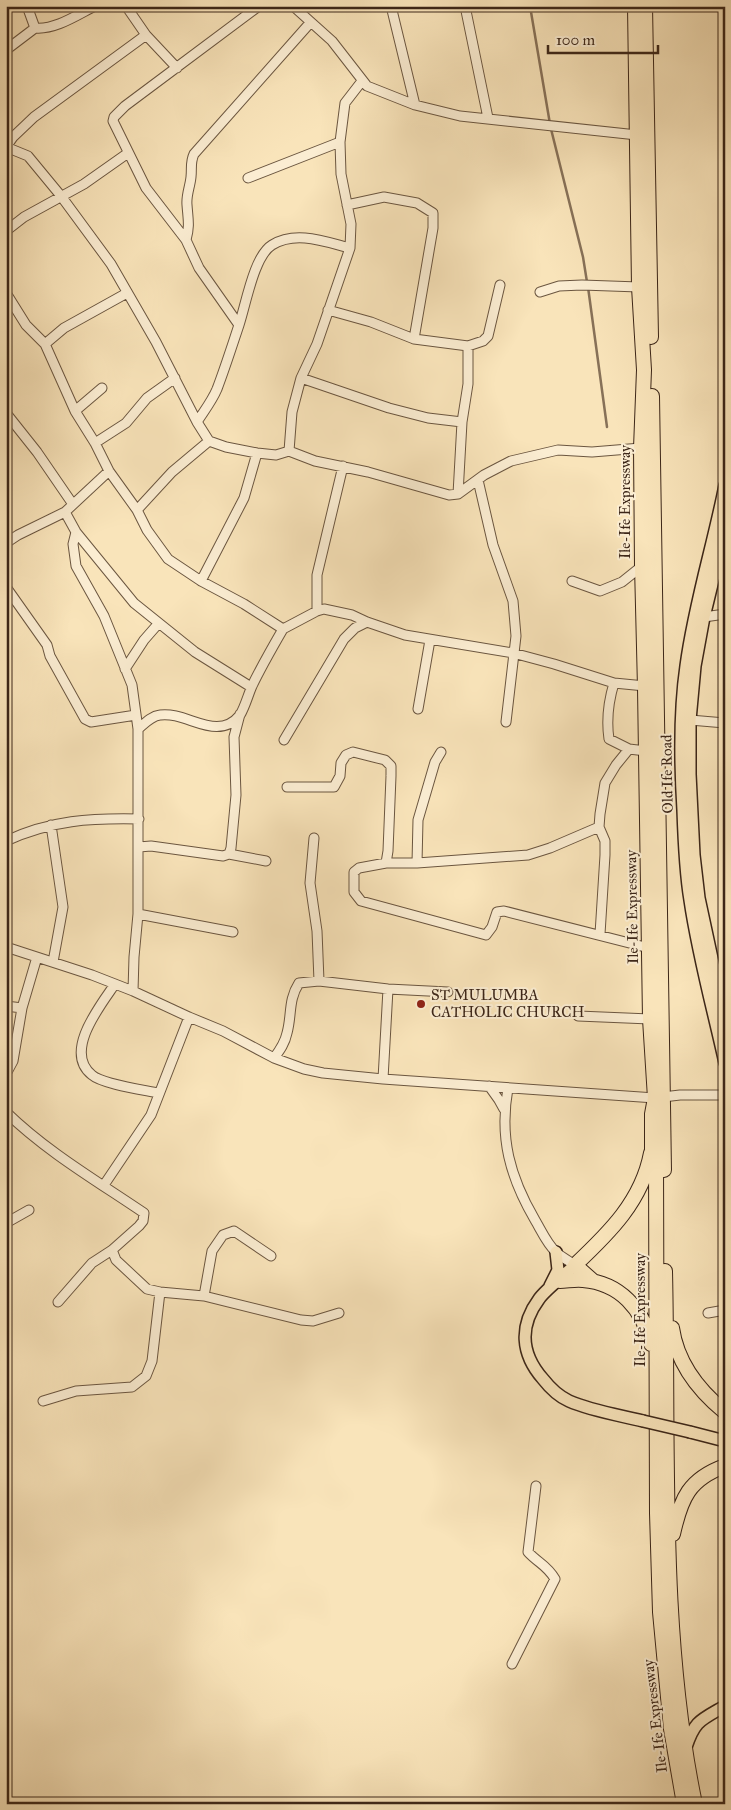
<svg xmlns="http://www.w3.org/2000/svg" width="731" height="1810" font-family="'IM FELL Great Primer',serif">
<rect width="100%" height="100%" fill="#f9e4ba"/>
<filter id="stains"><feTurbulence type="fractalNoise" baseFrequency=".004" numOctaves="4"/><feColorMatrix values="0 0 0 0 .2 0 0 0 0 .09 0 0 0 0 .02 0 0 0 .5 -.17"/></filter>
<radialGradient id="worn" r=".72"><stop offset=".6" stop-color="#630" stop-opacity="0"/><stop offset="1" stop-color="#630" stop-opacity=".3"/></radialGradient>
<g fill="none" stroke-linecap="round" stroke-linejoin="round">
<path stroke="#877158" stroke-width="2.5" d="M530,6L550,124
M551,129L583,257L587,282
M588,287L607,427"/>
<defs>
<path id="minor" d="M27,6L35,28C55,30 77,15 95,6
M126,6L146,35L177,68
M293,6L332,41L367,86L415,105L460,116L637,135
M391,6L415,105
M465,6L488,118
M146,35L34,117L13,137L6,147L28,156L61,196L111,264L156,342L197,422L209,441L226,447L257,453L276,455L289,451L315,461L368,472L449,495L458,494L484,475L511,461L558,450L592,452L641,448
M6,50L35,28
M248,178L340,142
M347,205L384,197L417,203L433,213V228L414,339
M6,231L24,217L84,184L128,153
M186,240C190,226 188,219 187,205C186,195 190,187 191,177C192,169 190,162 194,154L310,23
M540,292L559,286L582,285L639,287
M6,293L26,325L45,344L75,411L95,443L109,471L137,510L147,530L168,559L201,581L244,604L283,629L317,611L324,609L352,615L367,622L405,635L513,653L554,664L614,683L645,686
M328,310L371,322L414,339L468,346L483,341L488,336L500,285
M239,325L199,268L186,240L146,188L113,121L114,117L125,106L259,6
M45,344L64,328L127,293
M301,378L389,408L428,418L462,422
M75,411L102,388
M6,413L37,452L72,503
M197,422C204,411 212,401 217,389C225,368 232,346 239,325C246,304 254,256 272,245C296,230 326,242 350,248
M95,443L126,423L147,398L175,378
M289,451L292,412L301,378L317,344L350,248L351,224L341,174L340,142L345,103L362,81
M478,480L493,545L513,601L516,636L506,722
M458,494L462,422L468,384V346
M137,510L172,472L209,441
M65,512L76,532L134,603L195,652L251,687
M76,532L73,544L76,566L104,616L132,685L138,729V914L134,957L133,991
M6,543L18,535L65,512L109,471
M201,581L244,498L257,453
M572,581L600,591L622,582L642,566
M6,587L47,645L50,656L85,719L91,722L136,715
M317,611V575L343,466
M704,617L725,614
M125,669L144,640L158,624
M614,683C608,703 606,719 609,739L629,749L646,751
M418,709L430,640
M690,720L725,723
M138,729C144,724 151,716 160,715C187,711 217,743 240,715C245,707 248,695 252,686C261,667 272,648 283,629
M284,740L344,639L355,628L367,622
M287,787H334L340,776L341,763L346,755L353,752L385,760L391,766V776L388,851L386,863
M51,825L63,907L53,962
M599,827L550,848L528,855L417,863H386L359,868L354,872V892L361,901L486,935L492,927L497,912L504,911L649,948
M314,838L310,883L317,931L319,981
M6,841C51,820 91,818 139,819
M139,847L151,846L223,856L229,854L266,861
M229,854L231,848L236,795L234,737L240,714
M417,863L418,820L435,762L441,752
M138,914L233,932
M600,934L605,855V841L599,827L600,814L605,783L616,765L629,749
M6,947L92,975L133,991L189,1017L223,1031L274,1058L304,1069L323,1073L383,1079L655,1098
M115,984C100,1006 63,1052 92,1075C102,1084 144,1090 158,1093
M6,1006L22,1008
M578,1016L650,1019
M274,1058C280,1050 285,1043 287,1033C292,1015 288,1000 299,983L319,981L388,989L448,992
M6,1074L13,1061L22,1008L37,957
M383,1079L388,989
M489,1086L499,1100L504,1109
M508,1088C499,1138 510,1177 535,1220C541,1230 547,1244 556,1252C561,1257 569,1261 575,1265
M663,1097L680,1095H725
M6,1112C47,1152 97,1181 144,1213L143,1221L139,1226L112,1250L92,1263L58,1302
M104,1185L151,1115L189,1017
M6,1223L29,1210
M112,1250L116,1260L147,1289L160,1292L204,1296L301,1320L313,1321L339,1313
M204,1296L212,1251L223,1235L234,1231L271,1256
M708,1313L725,1310
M43,1401L76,1391L132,1387L146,1376L152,1361L160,1292
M512,1664L555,1579C547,1565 538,1563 528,1552L536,1486"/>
<path id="major" d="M725,485C713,546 694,605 686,666C679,714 680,762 683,810C684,840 685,870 690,900C698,955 713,1009 725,1063
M725,531L704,617L695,666L690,720V774L694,855L699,898L725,1019
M575,1265C565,1275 546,1289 539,1299C519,1326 521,1354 543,1379C550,1388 558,1396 569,1401C592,1411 619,1415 643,1421
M550,1286L558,1270L556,1252
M690,1432L725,1441
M686,1747C695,1720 701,1720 725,1706"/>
<path id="highway" d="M635,6L639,287L644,370L641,448L642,566L645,688L650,1019L655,1098L652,1114V1150L656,1157L657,1513L660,1612L671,1729L684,1804
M645,6L651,337
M652,396L664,1170
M665,1271C669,1447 659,1631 695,1804
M560,1281C567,1281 575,1279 583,1280C620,1283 643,1309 651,1344
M593,1281L575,1265C609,1233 642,1201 651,1153
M672,1328C677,1363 698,1390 725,1412
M673,1534C681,1498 689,1479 725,1466"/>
</defs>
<use href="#minor" stroke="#6b5640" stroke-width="11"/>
<use href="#major" stroke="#3c2618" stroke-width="14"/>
<use href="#highway" stroke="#3c2618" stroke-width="16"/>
<use href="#minor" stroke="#fbedd2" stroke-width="9"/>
<use href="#major" stroke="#f9e4ba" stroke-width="11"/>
<use href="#highway" stroke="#f9e4ba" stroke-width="14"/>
<defs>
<path id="major-bridge" d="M643,1421L690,1432"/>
</defs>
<use href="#major-bridge" stroke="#3c2618" stroke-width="14" stroke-linecap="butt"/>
<use href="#major-bridge" stroke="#f9e4ba" stroke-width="11"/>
</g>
<circle fill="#8f2418" stroke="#fbedd2" stroke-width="2" cx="421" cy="1004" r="5"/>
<g text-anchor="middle" stroke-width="4" stroke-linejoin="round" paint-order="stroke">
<g font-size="15" fill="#3c2618" stroke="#fbedd2">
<text transform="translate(625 502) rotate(-90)" y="5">Ile-Ife Expressway</text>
<text transform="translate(667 774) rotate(-91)" y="5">Old Ife Road</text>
<text transform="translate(632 907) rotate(-91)" y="5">Ile-Ife Expressway</text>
<text transform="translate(640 1310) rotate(-90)" y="5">Ile-Ife Expressway</text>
<text transform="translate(655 1716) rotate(-97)" y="5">Ile-Ife Expressway</text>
</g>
<g font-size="15" fill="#3c2618" stroke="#fbedd2" text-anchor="start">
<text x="431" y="1000">ST MULUMBA<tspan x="431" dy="17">CATHOLIC CHURCH</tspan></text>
</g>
</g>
<rect width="731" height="1810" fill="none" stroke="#f9e4ba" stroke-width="25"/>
<rect x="8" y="8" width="716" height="1795" fill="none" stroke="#3c2618" stroke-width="2.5"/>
<rect x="12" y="12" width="706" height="1785" fill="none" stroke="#3c2618"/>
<path d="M548 45v8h110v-8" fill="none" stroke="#3c2618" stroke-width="2.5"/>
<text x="556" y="45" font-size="15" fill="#3c2618" stroke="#fbedd2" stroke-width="4" paint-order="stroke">100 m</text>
<rect width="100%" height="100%" filter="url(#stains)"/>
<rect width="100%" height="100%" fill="url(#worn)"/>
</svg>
